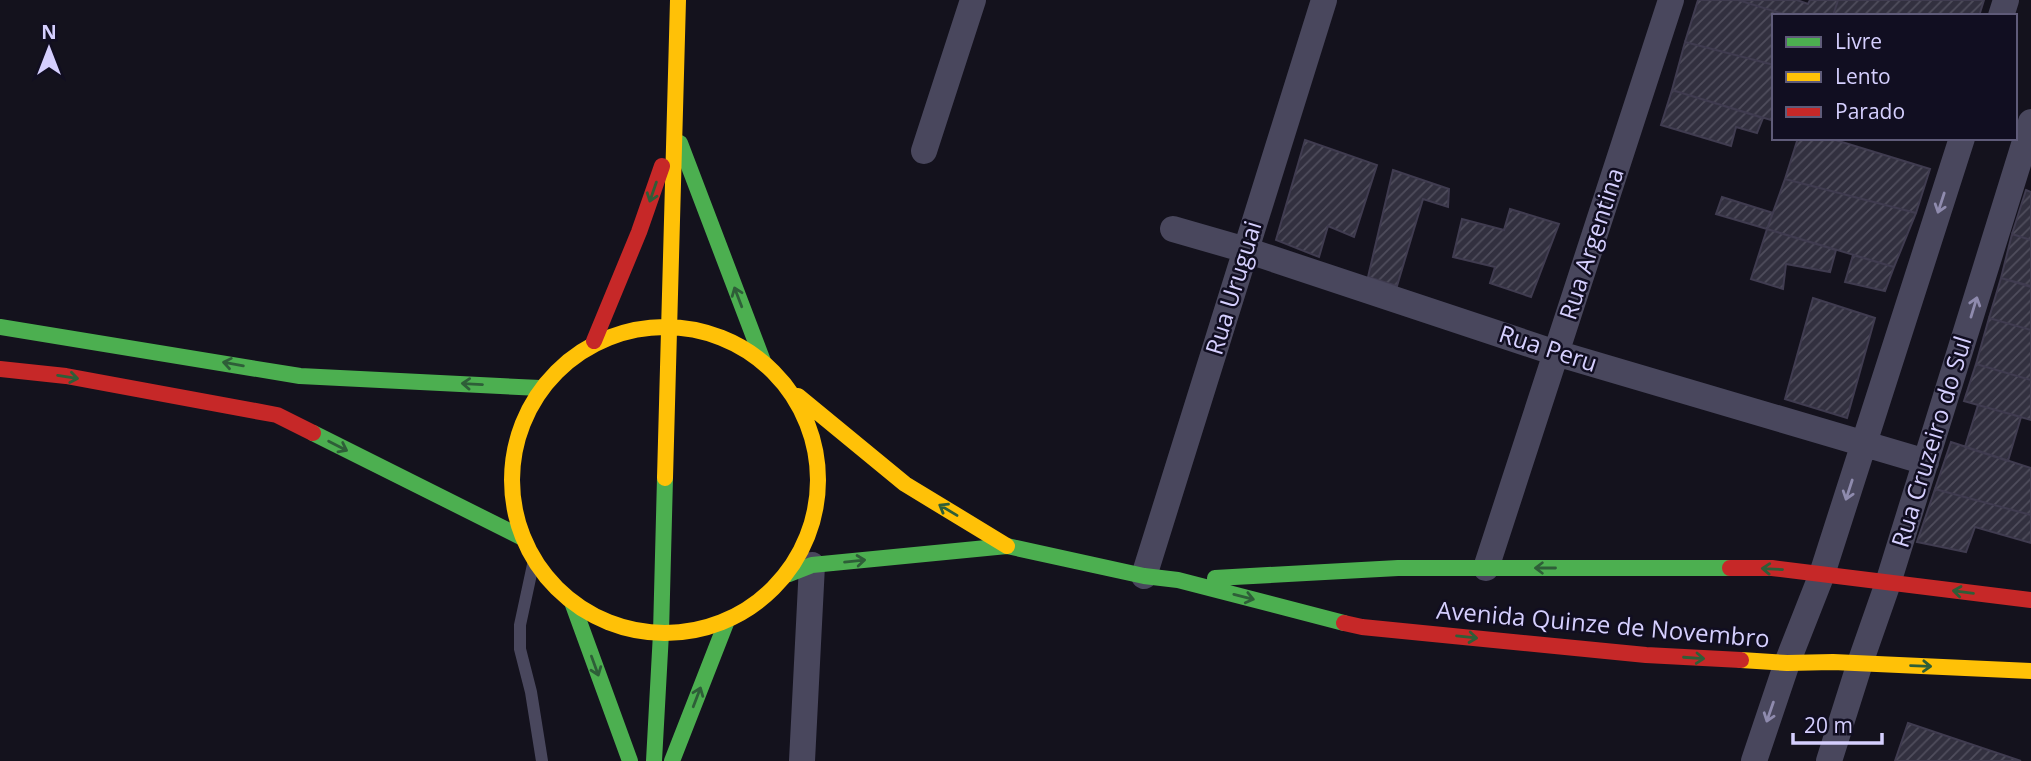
<svg xmlns="http://www.w3.org/2000/svg" width="2031" height="761" font-family="'Open Sans',sans-serif">
<defs>
<pattern id="building-hatch" width="6" height="6" patternUnits="userSpaceOnUse" patternTransform="scale(1.75)"><rect width="6" height="6" fill="#32303f"/><path d="M-1 1l2-2M0 6l6-6M5 7l2-2" fill="none" stroke="#4f4d5c"/></pattern>
</defs>
<rect width="100%" height="100%" fill="#14121d"/>
<path fill="url(#building-hatch)" stroke="#403c50" stroke-width="2" d="M1698,0H1738L1790,16H1774V65L1685,42Z
M1738,0H1797L1808,4L1810,0H1838L1833,16H1790Z
M1838,0H1984L1979,16H1833Z
M1685,42L1774,65V121L1672,90Z
M1672,90L1763,118L1757,133L1736,127L1731,146L1661,125Z
M1798,138H1829L1930,169L1916,213L1785,179Z
M1305,140L1377,165L1354,237L1328,226L1319,257L1276,240Z
M1393,170L1449,189L1448,207L1423,199L1397,286L1368,277Z
M1785,179L1916,213L1894,267L1767,229Z
M2026,190L2031,192V240L2012,234Z
M1722,197L1773,213L1767,229L1716,214Z
M1510,209L1559,224L1531,297L1490,283L1495,267L1453,257L1462,219L1504,230Z
M1767,229L1836,250L1830,272L1786,264L1783,289L1751,279Z
M2012,234L2031,240V287L2001,278Z
M1853,255L1894,267L1885,291L1845,282Z
M2001,278L2031,286V330L1989,318Z
M1813,298L1875,318L1847,418L1785,399Z
M1989,318L2031,330V380L1976,364Z
M1976,364L2031,380V420L1964,401Z
M1978,405L2021,417L2008,461L1965,447Z
M1951,442L2031,468V515L1935,489Z
M1935,489L2031,515V543L1975,527L1966,552L1917,542Z
M1908,723L2021,761H1895Z"/>
<g fill="none" stroke-linecap="round" stroke-linejoin="round">
<path stroke="#49475d" stroke-width="12" d="M534,560L520,625V649L531,692L542,761"/>
<path stroke="#49475d" stroke-width="26" d="M2001,16L2006,0
M924,151L973,0
M1173,229L1246,250L1556,353L1926,462
M1486,568L1671,0
M1144,576L1324,0
M802,761L812,565
M1754,761L1787,663L1822,574L1962,138
M1829,761L1860,663L1888,583L2031,122"/>
<path stroke="#4caf50" stroke-width="16" d="M680,143L763,361
M0,327L300,376L540,388
M313,433L523,538
M789,574L812,565L1007,546L1144,576L1178,580L1344,623
M1215,578L1398,568H1730
M572,602L630,761
M654,761L661,633L665,478
M672,761L726,623"/>
<path stroke="#ffc107" stroke-width="16" d="M512 480a153 153 0 1 1 306 0a153 153 0 1 1-306 0Z
M798,396L905,484L1007,546
M665,478L678,0
M1741,660L1787,663L1833,662L2031,671"/>
<path stroke="#c62828" stroke-width="16" d="M594,341L639,232L662,166
M0,369L66,376L277,415L313,433
M1730,568H1772L2031,600
M1344,623L1362,627L1646,655L1741,660"/>
</g>
<defs><path id="oneway-shaft" d="M-6 0H5M1.5-3L5.5 0L1.5 3" fill="none" stroke-width="1.6" stroke-linecap="round" stroke-linejoin="round" transform="scale(1.75)"/></defs>
<g stroke="#2e5e38">
<use href="#oneway-shaft" transform="translate(653 192) rotate(109)"/>
<use href="#oneway-shaft" transform="translate(738 297) rotate(-111)"/>
<use href="#oneway-shaft" transform="translate(233 364) rotate(-170)"/>
<use href="#oneway-shaft" transform="translate(68 377) rotate(9)"/>
<use href="#oneway-shaft" transform="translate(472 384) rotate(-177)"/>
<use href="#oneway-shaft" transform="translate(338 446) rotate(27)"/>
<use href="#oneway-shaft" transform="translate(948 510) rotate(-149)"/>
<use href="#oneway-shaft" transform="translate(855 561) rotate(-6)"/>
<use href="#oneway-shaft" transform="translate(1545 568) rotate(-180)"/>
<use href="#oneway-shaft" transform="translate(1772 569) rotate(-177)"/>
<use href="#oneway-shaft" transform="translate(1963 592) rotate(-173)"/>
<use href="#oneway-shaft" transform="translate(1244 597) rotate(14)"/>
<use href="#oneway-shaft" transform="translate(1467 637) rotate(6)"/>
<use href="#oneway-shaft" transform="translate(1694 658) rotate(4)"/>
<use href="#oneway-shaft" transform="translate(595 666) rotate(70)"/>
<use href="#oneway-shaft" transform="translate(1921 666) rotate(2)"/>
<use href="#oneway-shaft" transform="translate(697 697) rotate(-69)"/>
</g>
<g stroke="#8f8bae">
<use href="#oneway-shaft" transform="translate(1941 203) rotate(108)"/>
<use href="#oneway-shaft" transform="translate(1974 307) rotate(-73)"/>
<use href="#oneway-shaft" transform="translate(1849 490) rotate(108)"/>
<use href="#oneway-shaft" transform="translate(1770 712) rotate(109)"/>
</g>
<g text-anchor="middle" stroke-width="5" stroke-linejoin="round" paint-order="stroke">
<g font-size="24" fill="#d5cffe" stroke="#110e21">
<text transform="translate(1592 244) rotate(-72)" y="8">Rua Argentina</text>
<text transform="translate(1234 288) rotate(-73)" y="8">Rua Uruguai</text>
<text transform="translate(1548 349) rotate(18)" y="8">Rua Peru</text>
<text transform="translate(1932 442) rotate(-73)" y="8">Rua Cruzeiro do Sul</text>
<text transform="translate(1603 625) rotate(5)" y="8">Avenida Quinze de Novembro</text>
</g>
</g>
<rect x="1772" y="14" width="245" height="126" fill="#110e21" stroke="#5f5b79" stroke-width="2"/>
<rect x="1786" y="37" width="35" height="10" fill="#4caf50" stroke="#5f5b79" stroke-width="2"/>
<text x="1835" y="49" font-size="21" fill="#d5cffe">Livre</text>
<rect x="1786" y="72" width="35" height="10" fill="#ffc107" stroke="#5f5b79" stroke-width="2"/>
<text x="1835" y="84" font-size="21" fill="#d5cffe">Lento</text>
<rect x="1786" y="107" width="35" height="10" fill="#c62828" stroke="#5f5b79" stroke-width="2"/>
<text x="1835" y="119" font-size="21" fill="#d5cffe">Parado</text>
<g transform="translate(49 49)" stroke="#110e21" stroke-width="5" paint-order="stroke">
<path d="M0-5L12 26L0 18L-12 26Z" fill="#d5cffe"/>
<text y="-10" font-size="19" font-weight="bold" text-anchor="middle" fill="#d5cffe">N</text>
</g>
<path d="M1793 733v10h89v-10" fill="none" stroke="#d5cffe" stroke-width="3.5"/>
<text x="1804" y="733" font-size="21" fill="#d5cffe" stroke="#110e21" stroke-width="5" paint-order="stroke">20 m</text>
</svg>
